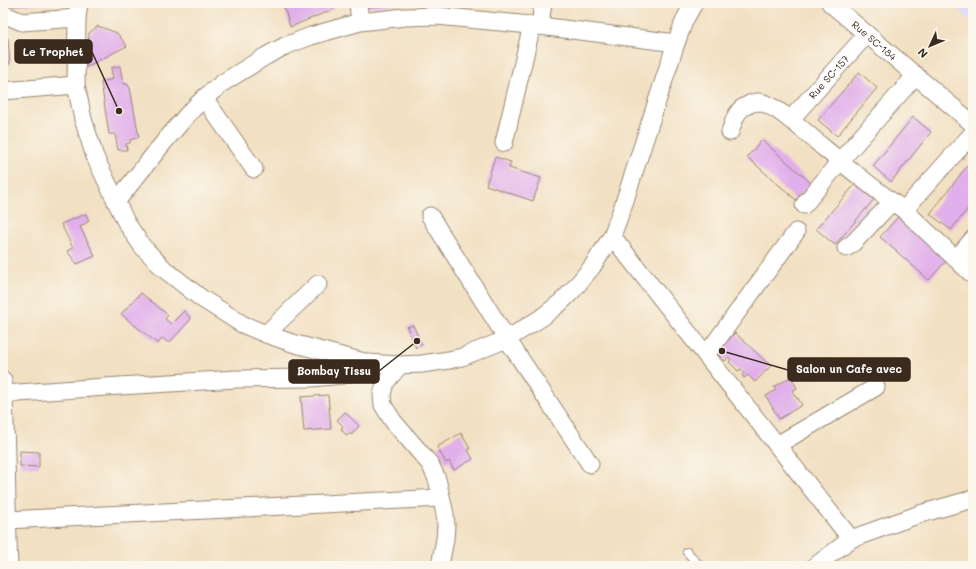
<svg xmlns="http://www.w3.org/2000/svg" width="976" height="569" font-family="Mali,sans-serif">
<rect width="100%" height="100%" fill="#fbf7ec"/>
<filter id="ink" filterUnits="userSpaceOnUse"><feTurbulence type="fractalNoise" baseFrequency=".025" numOctaves="2"/><feDisplacementMap in="SourceGraphic" scale="8" xChannelSelector="R" yChannelSelector="G"/><feConvolveMatrix kernelMatrix="1 2 1 2 8 2 1 2 1" color-interpolation-filters="sRGB"/></filter>
<filter id="wash" filterUnits="userSpaceOnUse"><feTurbulence type="fractalNoise" baseFrequency=".012" numOctaves="4" result="noise"/><feDisplacementMap in="SourceGraphic" scale="16" xChannelSelector="R" yChannelSelector="G"/><feGaussianBlur stdDeviation="0.9" result="paint"/><feColorMatrix in="noise" values="0 0 0 0 0 0 0 0 0 0 0 0 0 0 0 0 0 1.4 0 .05"/><feComposite in="paint" operator="in"/></filter>
<g filter="url(#wash)">
<rect width="100%" height="100%" fill="#f2e0c2"/>
<path fill="#dad6f7" d="M950,3H973V23Z"/>
<g id="blocks">
<path fill="#e1afeb" d="M12,3H37V4L12,6Z
M283,3H334V9L290,27Z
M367,3H400V4L368,7Z
M98,26L117,33L127,46L86,67L89,33Z
M3,38H8L10,64H3Z
M120,66L123,84H127L130,88L139,137L130,140V143L126,144L127,150H118L115,134H109L101,82L113,79L111,68Z
M859,72L877,88L837,136L818,120Z
M913,117L931,132L891,182L873,166Z
M762,140L811,183L796,200L747,157Z
M495,157L511,162L509,168L541,178L533,201L486,185Z
M967,166L973,171V202L951,230L930,214Z
M858,181L876,197L835,245L816,229Z
M86,214L89,221L80,227L95,256L77,264L67,251L73,248L61,224Z
M898,217L947,260L929,280L880,237Z
M141,293L168,315L165,319L171,324L184,311L191,319L169,343L162,338L158,344L121,314Z
M413,325L422,345L416,348L407,327Z
M735,333L771,366L755,382L748,375L744,378L742,375L744,372L741,369L738,371L729,362L731,360L729,357L725,361L716,353Z
M791,377L797,388L792,391L797,399L798,398L802,405L779,419L766,396L776,390L774,387Z
M328,395L331,429L304,431L301,397Z
M345,412L359,426L351,435L349,433L347,436L341,429L343,426L337,420Z
M461,433L470,449L468,450L473,459L454,470L449,461L446,463L437,447Z
M20,451L39,452V467L20,466Z"/>
</g>
</g>
<g filter="url(#ink)">
<use href="#blocks" fill-opacity="0" stroke="#968570" stroke-width="1"/>
<g fill="none" stroke-linecap="round" stroke-linejoin="round">
<defs>
<path id="service" d="M687,552L700,566"/>
<g id="minor">
<path d="M79,3L77,18L76,85L83,119L95,157L126,222L142,246L164,269L201,298L242,324L266,334L292,343L368,363L400,365L422,364L449,360L462,357L507,339L541,318L560,303L573,290L592,267L612,236L622,209L676,43L685,19L694,3"/>
<path d="M358,3L360,22"/>
<path id="s1" d="M830,3L973,124"/>
<path d="M3,14L22,22L77,18"/>
<path d="M540,26L543,3"/>
<path d="M3,91L76,85"/>
<path d="M204,98L254,169"/>
<path id="s2" d="M790,120L867,34"/>
<path d="M730,132C734,121 736,109 748,105C751,103 756,102 759,102C776,104 810,136 824,148C850,169 876,191 904,210L973,275"/>
<path d="M504,143L532,25"/>
<path d="M116,202L164,142L188,114L204,98L224,82L266,56L285,46L311,36L360,22L405,17L437,16L540,26L676,43"/>
<path d="M804,205L840,161L916,75"/>
<path d="M904,210L973,133"/>
<path d="M430,216L507,339L590,464"/>
<path d="M612,236L851,539"/>
<path d="M846,248L853,243L892,202"/>
<path d="M956,259L973,239"/>
<path d="M266,334L318,284"/>
<path d="M706,355L796,232"/>
<path d="M400,365L385,383L382,395L383,405L393,421L430,464L437,479L445,514L446,525L445,539L440,566"/>
<path d="M3,380C7,442 6,504 9,566"/>
<path d="M4,394L120,386L237,379L311,378L343,375L358,370L368,363"/>
<path d="M777,445L876,387"/>
<path d="M7,520L441,498"/>
<path d="M815,566L851,539L920,514L973,499"/>
</g>
</defs>
<use href="#service" stroke="#968570" stroke-width="10"/>
<use href="#minor" stroke="#968570" stroke-width="19"/>
<use href="#service" stroke="#fff" stroke-width="8"/>
<use href="#minor" stroke="#fff" stroke-width="17"/>
</g>
</g>
<g text-anchor="middle" stroke-width="3.5" stroke-linejoin="round" paint-order="stroke">
<g font-size="10" fill="#3b2a1e" stroke="#fbf7ec">
<text dy="4" stroke="none"><textPath href="#s1" startOffset="58">Rue SC-184</textPath></text>
<text dy="4" stroke="none"><textPath href="#s2" startOffset="58">Rue SC-157</textPath></text>
</g>
</g>
<path fill="none" stroke="#3b2a1e" stroke-width="1.5" d="M119 111L92 52M722 351L788 370M417 341L379 371"/>
<g fill="#3b2a1e" stroke="#fbf7ec" stroke-width="1.5">
<circle cx="119" cy="111" r="4"/>
<circle cx="722" cy="351" r="4"/>
<circle cx="417" cy="341" r="4"/>
</g>
<g fill="#3b2a1e" stroke="#3b2a1e" stroke-width="1.5">
<rect x="15" y="40" width="77" height="23" rx="4"/>
<rect x="788" y="358" width="122" height="23" rx="4"/>
<rect x="289" y="360" width="90" height="23" rx="4"/>
</g>
<g font-size="11" text-anchor="middle" font-weight="bold" fill="#fff">
<text x="53" y="56">Le Trophet</text>
<text x="849" y="373">Salon un Cafe avec</text>
<text x="334" y="375">Bombay Tissu</text>
</g>
<rect width="976" height="569" fill="none" stroke="#fbf7ec" stroke-width="16"/>
<g transform="translate(930 46) rotate(226)" stroke="#fbf7ec" stroke-width="3" paint-order="stroke">
<path d="M0-3L7 15L0 10L-7 15Z" fill="#3b2a1e"/>
<text y="-6" font-size="11" font-weight="bold" text-anchor="middle" fill="#3b2a1e">N</text>
</g>
</svg>
